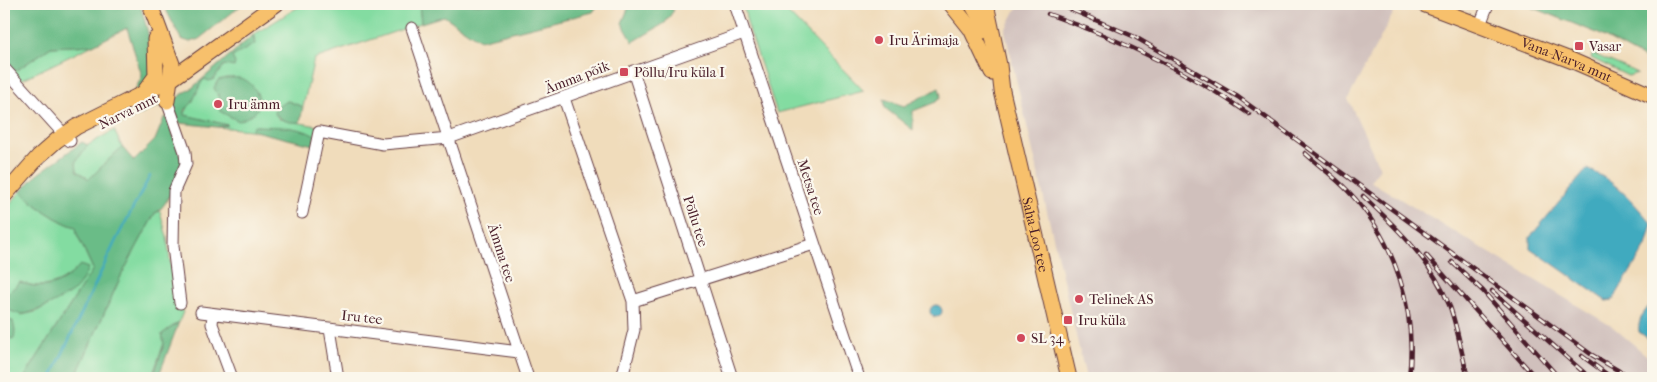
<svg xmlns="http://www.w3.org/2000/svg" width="1657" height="382" font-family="'IM FELL French Canon',serif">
<rect width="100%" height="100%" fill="#fbf7ec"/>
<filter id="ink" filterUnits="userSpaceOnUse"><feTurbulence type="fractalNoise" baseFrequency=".02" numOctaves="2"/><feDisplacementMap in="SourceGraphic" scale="10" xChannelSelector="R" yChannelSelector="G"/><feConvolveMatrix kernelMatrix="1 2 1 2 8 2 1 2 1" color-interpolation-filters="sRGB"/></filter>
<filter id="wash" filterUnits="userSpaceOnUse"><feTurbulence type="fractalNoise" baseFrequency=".0096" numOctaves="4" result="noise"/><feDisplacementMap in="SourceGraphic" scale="20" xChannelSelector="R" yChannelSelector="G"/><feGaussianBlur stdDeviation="1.12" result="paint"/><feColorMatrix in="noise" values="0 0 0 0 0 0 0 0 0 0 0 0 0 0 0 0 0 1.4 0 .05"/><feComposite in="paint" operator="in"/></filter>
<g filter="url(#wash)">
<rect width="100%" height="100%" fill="#f0dcbb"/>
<path fill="#d0c0bc" d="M1023,4H1366L1394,12L1348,99L1380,168L1370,181L1613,327L1653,361V378H1086L1006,36L1005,30L1015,11Z"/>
<path fill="#83dca1" stroke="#667e66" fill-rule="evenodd" d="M303,4H419L421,23L314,59L303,107L287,101L274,112L279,119L317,126L315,136L291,128L254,126L250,130L217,127L227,125L184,115L202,81L205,79H214L224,64L255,39L253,35Z
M743,4H784V9L864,91L777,113L747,23Z
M93,45L21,80L14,72L51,47Z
M1593,54L1638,73L1628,76L1591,58Z
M161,101L162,104L159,106L121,124L122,120Z
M114,130L122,147L89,179L77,171L76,161L88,145Z
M21,191C32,204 60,223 76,227L77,234L93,269L24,378H4V337L14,339L6,320L4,322V211ZM80,265L63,297L35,312L21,315L20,282C44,291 64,284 80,265Z
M160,211L167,237L175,300L183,312L179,322L162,334L164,343L154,371L143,378H75L121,276L155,213Z"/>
<path fill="#6abc87" stroke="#5a6e59" d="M4,4H140C145,23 160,65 147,82C144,86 138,89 134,92L142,76L127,28L93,45L51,47L14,72L4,61Z
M163,4H243L199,39L190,42L181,39Z
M419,4H599L593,12L480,40L444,16L421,23Z
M630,4H663L674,10L665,23L633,42L622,23Z
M1524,4H1653V63L1597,33Z
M253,35L255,44L232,57L235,63L234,67L224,65L214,79L209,81L205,79L202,81L192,103L185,110V115L228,125L217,127L179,123L173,106L175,99L192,88Z
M227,78C231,78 238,77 243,79C249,81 254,87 257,93C265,109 253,115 239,121L221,112L220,98L214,88L218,80Z
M939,88L941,96L936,102L913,111V130L885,108L884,99L904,106Z
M288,101L303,107L300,122C288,123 281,121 274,112L278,106Z
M167,117L184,165C178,177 167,208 155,213L121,276L75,378H24L93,269L77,234L76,227C60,223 32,204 21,191L38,174L82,142L88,145L76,161L77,171L89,179L122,147L134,161L155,140L164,118Z
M254,126C274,127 298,125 315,136L313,145L250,130Z
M80,265L88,268C85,275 82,282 77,288C69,296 31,316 20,314C16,314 10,310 6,309L5,296L20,282C44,292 64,284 80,265Z
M6,320L13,321L15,331L14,339L4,337V322Z
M179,322L158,378H143L155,371L164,344L162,334Z"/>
<path fill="#3faabf" stroke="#446475" d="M1587,169C1614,179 1634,203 1652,224L1646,246L1613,300L1606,301L1530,248V237Z
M1653,301V342L1639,332C1637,319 1646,310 1653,301Z
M930 311a6 6 0 1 1 12 0a6 6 0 1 1-12 0Z"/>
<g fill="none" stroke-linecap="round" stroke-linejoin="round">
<path stroke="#3faabf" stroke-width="2.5" d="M51,378L116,240L150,176"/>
</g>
</g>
<g filter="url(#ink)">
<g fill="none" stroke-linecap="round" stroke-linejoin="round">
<defs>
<path id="minor" d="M735,4L859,378
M1480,25L1488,4
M412,28L528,378
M4,68L70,141
M633,71L732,378
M564,98L633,301L634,330L622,378
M167,101L185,152L186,164L174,191L173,246L180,303
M302,213L319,132L383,144L449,138L744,33
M633,301L814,244
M201,312L519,352
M213,314L212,324L232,378
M330,329L338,378"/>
<g id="major">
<path d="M951,4L971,29L992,73"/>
<path d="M972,4L979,16L983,31"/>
<path id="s1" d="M986,4L999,65L1002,91L1069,378"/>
<path id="s2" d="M1423,4L1573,61L1653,96"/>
<path d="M152,10L172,64L167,101"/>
<path d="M145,91L156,76L155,39"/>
<path d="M4,196L39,156L57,140L76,127L170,80L276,4"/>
</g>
</defs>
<use href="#minor" stroke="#633b41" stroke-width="13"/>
<use href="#major" stroke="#633b41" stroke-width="17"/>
<use href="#minor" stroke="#fff" stroke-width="11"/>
<use href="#major" stroke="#f7c06c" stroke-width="15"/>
<defs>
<path id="rail" d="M1058,4L1135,37L1238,97L1592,355L1631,378
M1048,14C1119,39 1188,71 1249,114
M1305,153C1319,166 1335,177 1348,191C1396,241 1417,310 1409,378
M1363,196C1398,229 1432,261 1450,307C1458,330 1462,355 1468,378
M1426,255L1536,378
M1452,262L1483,291L1559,378
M1492,291L1590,378
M1582,356L1612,378"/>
</defs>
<use href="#rail" stroke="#4a1f2b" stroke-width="4.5"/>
<use href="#rail" stroke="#fbf7ec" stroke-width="2.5" stroke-dasharray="8" stroke-linecap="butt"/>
</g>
</g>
<g fill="#d1495b" stroke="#fbf7ec" stroke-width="2">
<circle cx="879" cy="40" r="5"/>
<rect x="1574" y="41" width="10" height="10" rx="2.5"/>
<rect x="619" y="67" width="10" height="10" rx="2.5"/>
<circle cx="218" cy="104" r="5"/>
<circle cx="1079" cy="299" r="5"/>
<rect x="1063" y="315" width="10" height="10" rx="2.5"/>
<circle cx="1021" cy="338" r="5"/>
</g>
<g text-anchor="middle" stroke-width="4.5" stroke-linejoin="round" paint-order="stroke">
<g font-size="14" fill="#4a1f2b" stroke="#fbf7ec" text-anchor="start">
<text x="889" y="45">Iru Ärimaja</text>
<text x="1589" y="51">Vasar</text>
<text x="634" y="77">Põllu/Iru küla I</text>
<text x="228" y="109">Iru ämm</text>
<text x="1089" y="304">Telinek AS</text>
<text x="1078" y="325">Iru küla</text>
<text x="1031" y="343">SL 34</text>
</g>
<g font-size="14" fill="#4a1f2b" stroke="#fbf7ec">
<text dy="5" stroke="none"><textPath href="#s2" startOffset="154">Vana-Narva mnt</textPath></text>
<text transform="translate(577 77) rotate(-21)" y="5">Ämma põik</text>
<text transform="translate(128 111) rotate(-26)" y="5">Narva mnt</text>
<text transform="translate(811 187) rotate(72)" y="5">Metsa tee</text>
<text transform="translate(696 221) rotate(72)" y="5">Põllu tee</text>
<text dy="5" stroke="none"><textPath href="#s1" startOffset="236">Saha-Loo tee</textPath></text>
<text transform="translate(502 253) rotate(72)" y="5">Ämma tee</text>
<text transform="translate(362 317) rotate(6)" y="5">Iru tee</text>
</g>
</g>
<rect width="1657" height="382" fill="none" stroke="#fbf7ec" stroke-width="20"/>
</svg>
